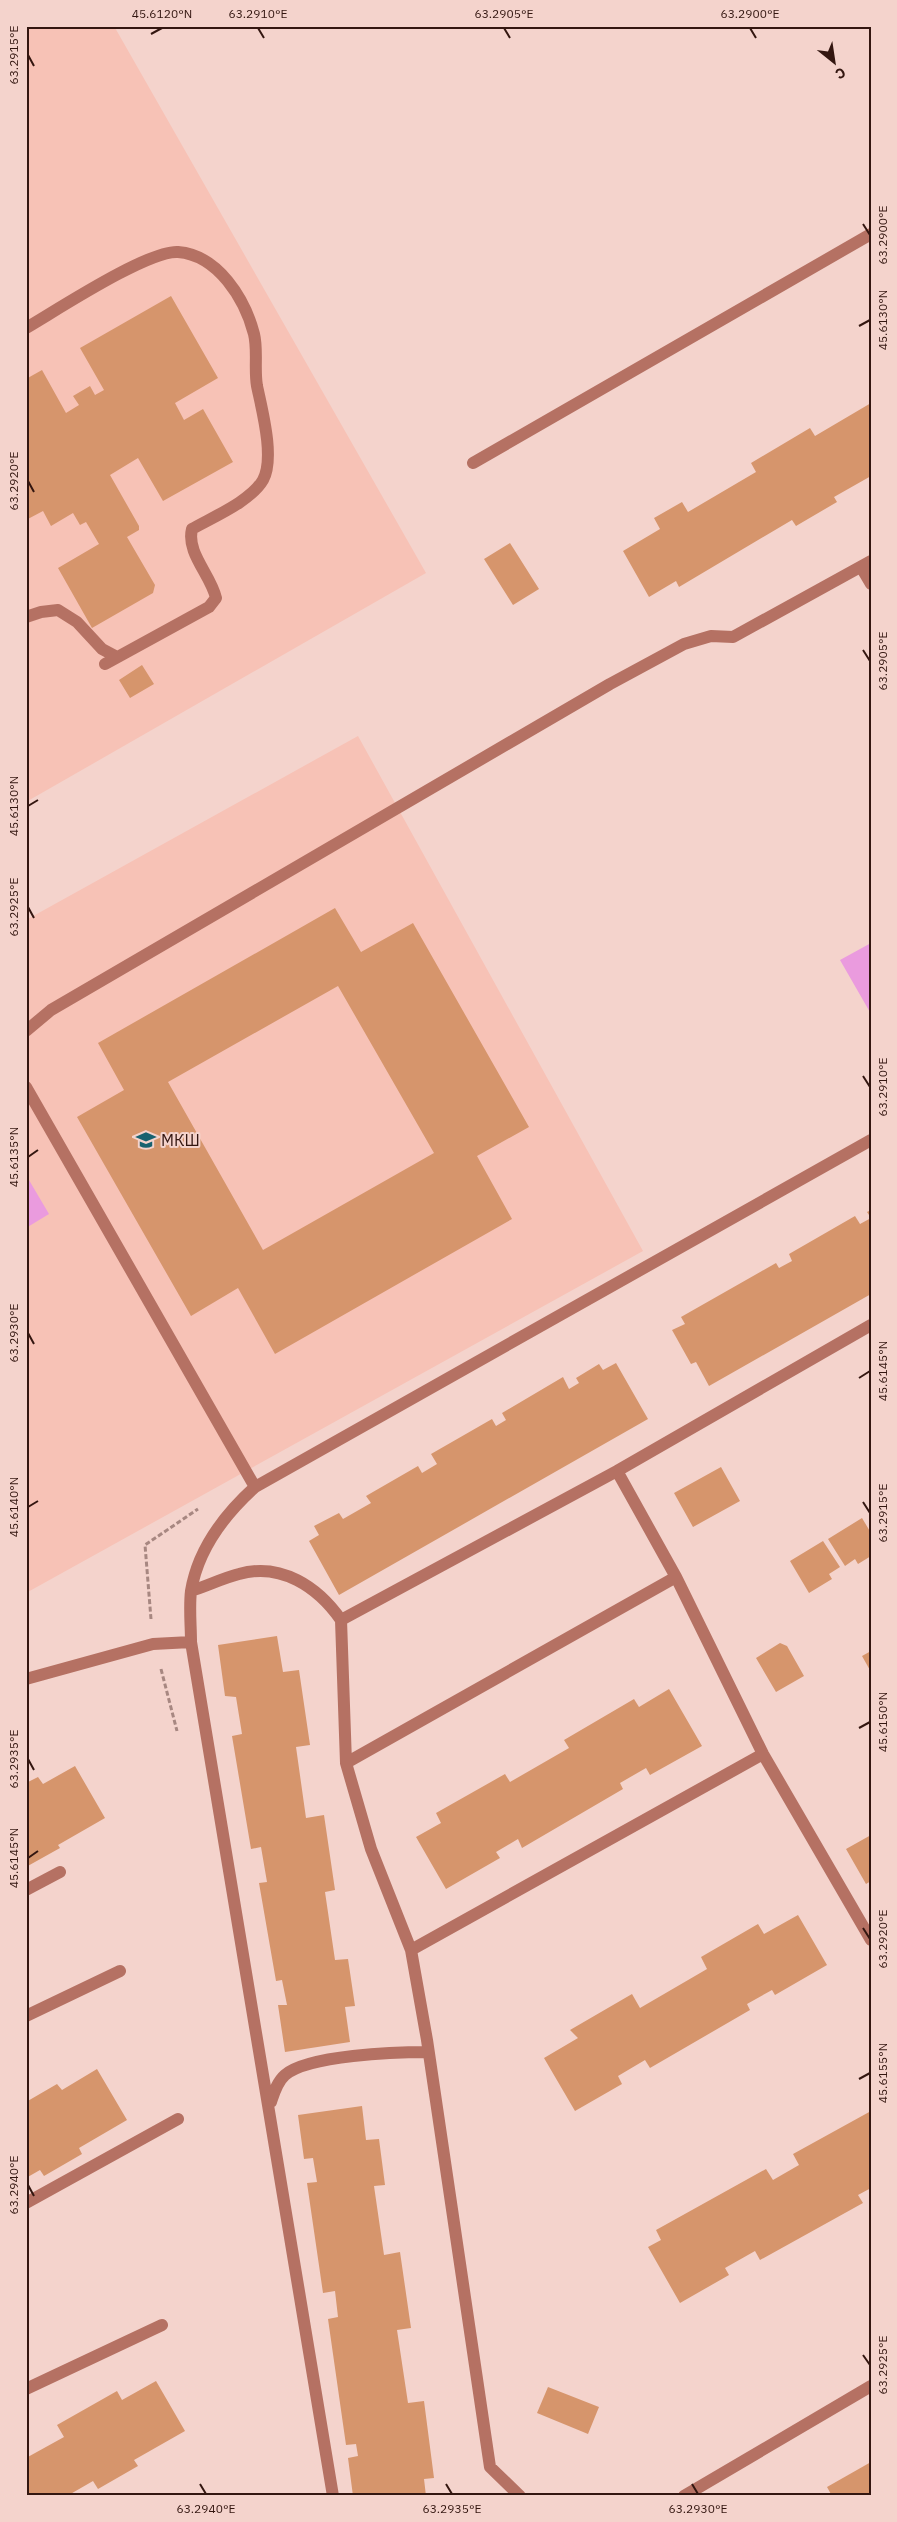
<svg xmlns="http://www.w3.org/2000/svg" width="897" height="2522" font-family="'IBM Plex Sans',sans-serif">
<rect width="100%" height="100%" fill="#f4d3cc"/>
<path fill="#f7c2b6" d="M33,26H114L426,573L26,802V30Z
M358,736L643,1251L26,1593V920Z"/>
<path fill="#ea9bde" d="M871,943V1014L840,960Z
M26,1175L49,1214L26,1228Z"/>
<path fill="#d6956c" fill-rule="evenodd" d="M171,296L218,378L175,403L184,420L203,409L233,462L163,501L138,458L110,475L139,526V530L127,537L155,585L153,593L92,628L58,568L99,544L86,522L80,525L73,513L51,526L43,511L26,520V379L42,370L66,413L79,405L73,396L90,386L95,395L104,390L80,348Z
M871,403V476L834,497L837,502L796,526L792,520L679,587L676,581L649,597L623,551L660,529L654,518L682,502L688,512L756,472L751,463L810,428L815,436Z
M510,543L539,589L513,605L484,559Z
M142,665L154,684L130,698L119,680Z
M335,908L361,952L413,923L529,1127L477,1156L512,1219L275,1354L238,1288L191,1316L77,1117L124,1090L98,1043ZM338,986L434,1153L263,1250L168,1082Z
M871,1210V1294L709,1386L696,1362L691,1364L672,1330L685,1324L681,1317L776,1263L779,1268L792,1261L789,1254L855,1216L860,1224L871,1218L867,1212Z
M616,1363L648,1419L339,1595L309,1541L319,1535L314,1526L339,1513L343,1519L371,1503L366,1496L418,1466L422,1473L437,1464L431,1454L492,1419L496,1426L506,1420L502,1413L563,1377L569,1389L579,1383L576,1378L599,1364L603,1370Z
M721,1467L740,1501L693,1527L674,1493Z
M862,1518L871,1533V1556L858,1564L855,1559L845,1566L828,1539Z
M823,1541L840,1567L829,1574L832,1579L809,1593L790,1561Z
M277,1636L283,1672L299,1670L310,1745L296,1747L306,1818L324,1815L335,1890L325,1892L335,1960L348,1959L355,2006L345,2007L350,2042L285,2052L278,2005H287L282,1980L276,1981L259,1883L267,1882L261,1847L251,1849L232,1736L242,1734L236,1697L225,1696L218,1645Z
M780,1643L787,1646L804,1676L776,1692L756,1658Z
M871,1651V1672L862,1656Z
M669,1689L702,1746L650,1775L646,1768L620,1783L623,1789L522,1848L518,1839L496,1852L500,1858L446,1889L416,1837L441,1823L436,1813L505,1774L510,1782L569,1748L564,1740L634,1699L639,1707Z
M75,1766L105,1818L58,1845L60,1848L26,1867V1783L38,1777L43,1784Z
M871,1835V1881L866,1884L846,1849Z
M798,1915L827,1965L775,1995L772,1990L747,2004L750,2010L650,2068L645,2060L618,2076L622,2084L575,2111L544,2058L578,2038L570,2030L632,1994L640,2008L707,1969L701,1957L758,1924L764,1934Z
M97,2069L127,2120L79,2148L82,2154L44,2176L40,2170L26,2178V2102L57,2084L62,2090Z
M362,2106L366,2140L379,2139L385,2185L374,2186L384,2255L400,2252L411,2328L397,2330L408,2403L424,2401L434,2478L424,2479L426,2496H353L348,2458L358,2456L356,2444L346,2445L328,2319L338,2317L335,2291L323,2293L307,2183L317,2182L313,2158L304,2159L298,2115Z
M871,2111V2188L858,2195L863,2203L760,2260L755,2251L725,2268L729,2275L680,2303L648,2247L661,2240L656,2230L766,2169L773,2180L799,2165L793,2154Z
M156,2381L185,2431L134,2460L138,2466L98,2489L93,2481L67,2496H26V2458L64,2437L57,2425L117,2391L122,2400Z
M548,2387L599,2407L588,2434L537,2413Z
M871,2462V2496H832L827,2487Z"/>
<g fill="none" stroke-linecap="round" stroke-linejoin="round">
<path stroke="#a78781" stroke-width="3" stroke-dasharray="5 2.5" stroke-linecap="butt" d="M151,1619L145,1545L198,1509
M161,1669L177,1731"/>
<path stroke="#b57163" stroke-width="12" d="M26,328C57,310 148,250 178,252C218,255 245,299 254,334C258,350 254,369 257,386C262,410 275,458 263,480C251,501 213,517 192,529C186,553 211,575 216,598L209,607L105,664
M473,463L871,234
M861,567L871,584
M26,617L41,612L58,610L77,622L102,649L117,657
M26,1031L51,1010L610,684L684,644L711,636L733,637L871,561
M26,1087L255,1487
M617,1471L676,1577L763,1754L871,1940
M191,1591C207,1586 223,1578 239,1574C281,1562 318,1587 341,1620
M26,1679L153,1644L191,1642
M346,1763L676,1577
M26,1890L60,1872
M411,1950L763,1754
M26,2016L120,1971
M271,2102C274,2093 277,2082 285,2075C308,2055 396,2052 428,2052
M26,2203L178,2119
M26,2389L162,2325
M333,2496L191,1642C191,1626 189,1607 191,1591C198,1549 224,1515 255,1487L871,1140
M520,2496L490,2467L427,2040L411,1950L371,1849L346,1763L341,1620L617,1471L871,1325
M684,2496L871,2386"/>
</g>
<path fill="none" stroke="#331610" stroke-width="2" d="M258,28L264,38M504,28L510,38M750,28L756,38M151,34L162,28M28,55L34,66M863,224L870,235M859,326L870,320M28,481L34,492M863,650L870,661M28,806L38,800M28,907L34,918M863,1076L870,1087M28,1157L38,1150M28,1333L34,1344M859,1378L870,1371M863,1502L870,1513M28,1507L38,1501M859,1728L870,1722M28,1759L34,1770M28,1858L38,1851M863,1928L870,1939M859,2079L870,2073M28,2185L34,2196M863,2355L870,2365M200,2484L206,2494M446,2484L452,2494M692,2484L698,2494"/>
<defs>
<symbol id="school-bare" viewBox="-9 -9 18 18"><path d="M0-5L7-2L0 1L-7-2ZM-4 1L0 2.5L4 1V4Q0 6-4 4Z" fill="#186270" stroke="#f4d3cc" stroke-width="2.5" paint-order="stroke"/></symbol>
</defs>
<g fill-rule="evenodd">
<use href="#school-bare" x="132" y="1126" width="28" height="28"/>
</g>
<g text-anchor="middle" stroke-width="4" stroke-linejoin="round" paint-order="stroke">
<g font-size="16" fill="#331610" stroke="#f4d3cc" text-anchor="start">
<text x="161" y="1146">МКШ</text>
</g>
</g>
<rect width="897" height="2522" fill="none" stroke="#f4d3cc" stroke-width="55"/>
<g transform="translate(834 62) rotate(150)" stroke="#f4d3cc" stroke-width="4" paint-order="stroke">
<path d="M0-4L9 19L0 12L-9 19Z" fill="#331610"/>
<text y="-8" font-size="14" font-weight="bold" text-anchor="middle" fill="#331610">С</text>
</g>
<rect x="28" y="28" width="842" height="2466" fill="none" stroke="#331610" stroke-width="2"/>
<g font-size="12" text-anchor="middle" fill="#331610">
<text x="162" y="18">45.6120°N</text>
<text x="258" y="18">63.2910°E</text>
<text x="504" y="18">63.2905°E</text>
<text x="750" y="18">63.2900°E</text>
<text transform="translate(14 55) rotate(-90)" y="4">63.2915°E</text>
<text transform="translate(883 235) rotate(-90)" y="4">63.2900°E</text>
<text transform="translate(883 320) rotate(-90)" y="4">45.6130°N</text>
<text transform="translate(14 481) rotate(-90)" y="4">63.2920°E</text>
<text transform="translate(883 661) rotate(-90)" y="4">63.2905°E</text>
<text transform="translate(14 806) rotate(-90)" y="4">45.6130°N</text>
<text transform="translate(14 907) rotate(-90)" y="4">63.2925°E</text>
<text transform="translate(883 1087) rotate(-90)" y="4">63.2910°E</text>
<text transform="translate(14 1157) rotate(-90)" y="4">45.6135°N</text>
<text transform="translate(14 1333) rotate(-90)" y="4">63.2930°E</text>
<text transform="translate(883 1371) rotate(-90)" y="4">45.6145°N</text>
<text transform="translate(14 1507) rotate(-90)" y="4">45.6140°N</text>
<text transform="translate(883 1513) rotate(-90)" y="4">63.2915°E</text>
<text transform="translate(883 1722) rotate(-90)" y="4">45.6150°N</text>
<text transform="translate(14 1759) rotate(-90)" y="4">63.2935°E</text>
<text transform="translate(14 1858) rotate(-90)" y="4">45.6145°N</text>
<text transform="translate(883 1939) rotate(-90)" y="4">63.2920°E</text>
<text transform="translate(883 2073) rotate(-90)" y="4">45.6155°N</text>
<text transform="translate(14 2185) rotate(-90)" y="4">63.2940°E</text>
<text transform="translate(883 2365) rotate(-90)" y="4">63.2925°E</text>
<text x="206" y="2513">63.2940°E</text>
<text x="452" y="2513">63.2935°E</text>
<text x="698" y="2513">63.2930°E</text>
</g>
</svg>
